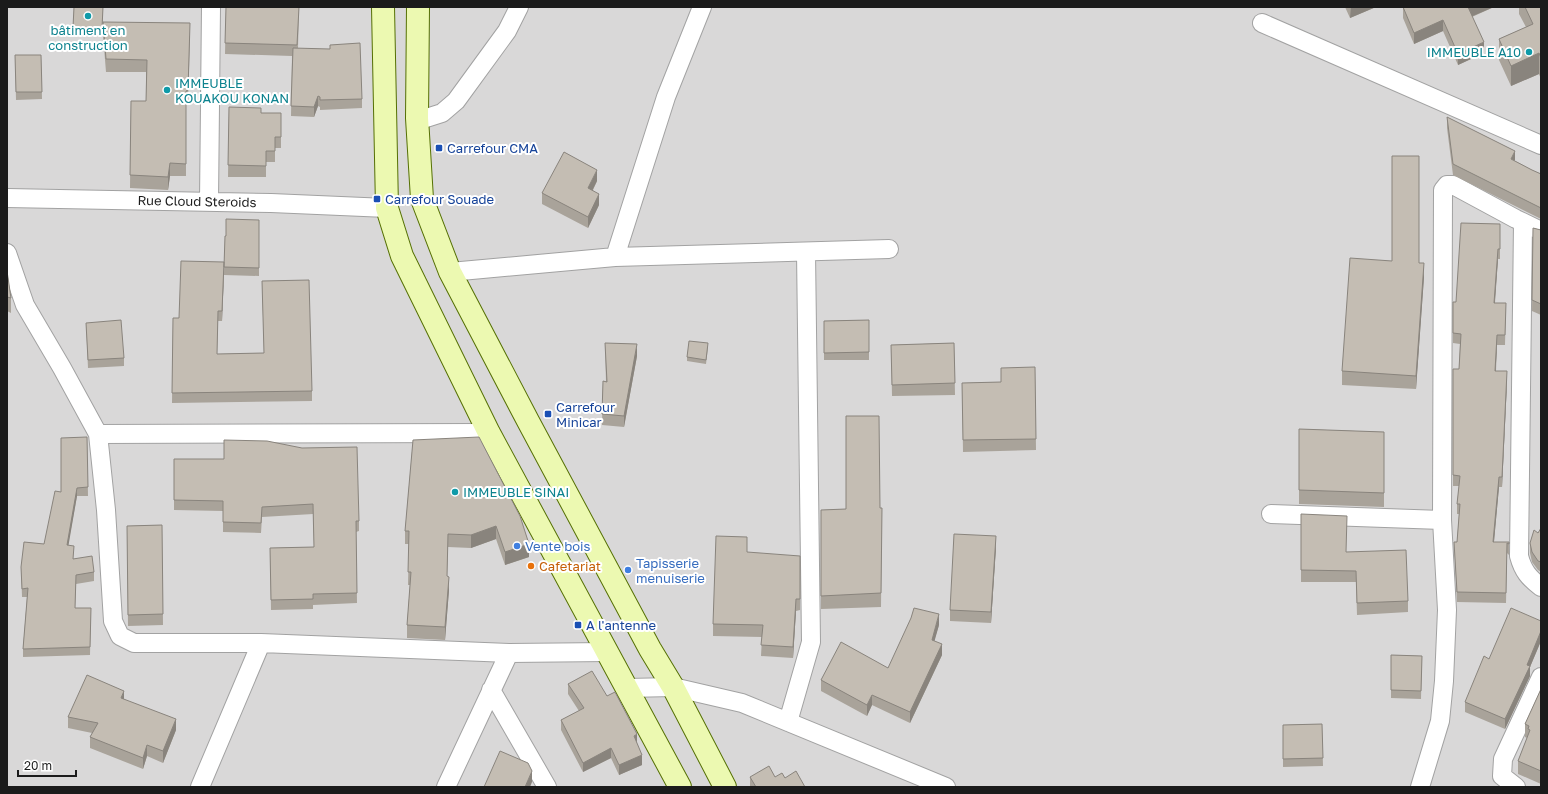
<svg xmlns="http://www.w3.org/2000/svg" width="1548" height="794" font-family="'Golos Text',sans-serif">
<rect width="100%" height="100%" fill="#edeae0"/>
<path fill="#d9d8d8" d="M7,7H1541V787H7Z"/>
<g fill="none" stroke-linecap="round" stroke-linejoin="round">
<defs>
<path id="street" d="M1262,23L1541,145
M417,118L420,120L442,113L456,101L507,31L519,7
M7,198L271,203L387,208
M209,201L211,7
M1523,223L1519,556C1523,571 1529,578 1541,587
M7,253L25,305L62,368L98,434L106,510L113,621L120,636L134,643H261L509,653L608,652
M615,257L666,97L702,7
M450,272L615,257L889,249
M98,434L489,433
M1271,514L1442,520
M627,688L673,687L742,703L946,787
M491,690L547,787
M788,722L811,642L806,252
M200,787L261,643
M446,787L509,653
M1420,787L1440,721L1444,681L1447,610L1442,520L1443,190L1447,185H1453L1516,219L1541,231
M1516,787L1502,776L1503,759L1541,677"/>
<path id="secondary" d="M383,7L387,208L402,256L489,433L680,787
M418,7L417,118L422,199L450,272L528,421L650,649L673,687L725,787"/>
</defs>
<use href="#street" stroke="#a2a2a2" stroke-width="20"/>
<use href="#secondary" stroke="#557004" stroke-width="24"/>
<use href="#street" stroke="#fff" stroke-width="18"/>
<use href="#secondary" stroke="#ecf9b1" stroke-width="22"/>
</g>
<path fill="#a9a39a" d="M74,7H103L102,36L73,35Z
M226,7H299L298,48L362,99V108L320,110V107L318,106L314,117L291,116L292,56L225,54Z
M1345,7H1376L1350,18Z
M1403,7H1494L1472,17L1484,53L1458,65L1443,31L1414,44L1403,18Z
M1519,7H1541V79L1539,74L1511,86L1499,60V39L1526,27L1519,14Z
M103,22L190,36L188,103H186V176H170L168,190L130,188L131,101H146V72H106L103,35Z
M15,55H41L42,99L16,100Z
M229,107L261,113H281V148H275V162H266V177H228Z
M1447,117L1515,161L1532,170L1541,174V219L1453,175L1447,128Z
M597,181L593,190L599,205L588,228L542,204V193Z
M259,220V276L224,275L225,236H226Z
M1500,224V259H1498L1495,303H1506L1505,345H1497L1496,371L1507,382L1502,487H1499L1494,542H1509V555L1507,553L1506,603L1457,602L1454,542H1457L1459,514H1457V504L1459,486H1453V369H1459L1460,344L1453,343V302H1456Z
M1533,228L1541,230V315L1532,311Z
M1419,263L1424,277L1416,389L1342,385V371Z
M7,270L11,298V313L7,311Z
M224,272L222,321H218L217,354L264,353L262,281L312,391V401L172,403L173,318H179Z
M869,320V360H824V321Z
M86,323L124,358V366L88,368Z
M605,343L637,356L624,427L602,425L603,381L606,382Z
M954,343L955,395L892,396L891,345Z
M708,347L706,364L687,361V357Z
M1035,367L1036,450L963,452L962,383L1001,382Z
M1299,429L1384,432V507L1299,504Z
M87,437L88,496H77L68,545L73,559L94,572V581L76,584L75,608H91L90,655L23,657V649L27,597H22L21,567L44,544L61,492Z
M413,440L529,557L505,565L496,539L471,548L448,547L447,576L449,590L445,640L407,638V625L410,585H408L409,544H405V531Z
M174,459H224L359,521V531L356,532L357,603L313,605V609L271,610L270,548L314,547L313,514L262,517L261,533L223,532V511L174,510Z
M880,508H882L881,607L821,609V510Z
M1301,514L1346,552L1408,601V612L1357,615L1356,582H1301Z
M162,525L163,625L128,626L127,526Z
M1541,528V572L1538,570L1532,562L1530,553V543L1538,533Z
M996,547L991,623L950,621V610Z
M747,552L800,599V610L796,611L793,658L761,656L762,637L713,636V624Z
M1541,621V641L1530,667V676L1505,729L1465,712V702L1489,659Z
M939,625L934,641L942,655L910,723L872,705L867,716L821,691V680L888,668Z
M1391,655L1422,656L1421,699L1391,698Z
M568,684L607,696L637,744L642,765L619,775L611,758L583,772L561,730V720L579,711L568,694Z
M1541,689V784L1518,774V761L1527,738L1525,737V724Z
M124,699L176,730L163,763L147,756L143,769L90,748V737L92,733L68,728V717Z
M1322,724L1323,766L1283,767V725Z
M750,777H775L785,778L805,787H750Z"/>
<path fill="#89847d" d="M1351,7H1376L1350,18Z
M1468,7H1494L1468,18Z
M1443,20V31L1414,44V33Z
M1484,42V53L1458,65V54Z
M1539,53V74L1511,86V66Z
M318,96V106L314,117V107Z
M1515,151V161L1511,159Z
M170,163V176L168,190V177Z
M597,170V181L588,199V188Z
M599,194V205L588,228V217Z
M1498,249V259L1494,313V303Z
M224,262V272L222,321V311Z
M1424,263V277L1416,389V376Z
M1497,335V345L1495,381V371Z
M637,344V356L624,427V416Z
M1507,371V382L1502,487V477Z
M1499,477V487L1493,552V542Z
M77,488V496L67,554V545Z
M496,526V539L471,548V535Z
M996,536V547L991,623V612Z
M529,544V557L505,565V552Z
M449,577V590L445,640V627Z
M796,599V611L793,658V647Z
M939,614V625L932,650V640Z
M1541,631V641L1530,667V676L1505,729V719L1527,665Z
M942,644V655L910,723V712Z
M124,691V702L121,698Z
M872,695V705L867,716V705Z
M176,719V730L163,763V751Z
M637,734V744L634,736Z
M147,745V756L143,769V758Z
M611,748V758L583,772V763Z
M642,755V765L619,775V765Z
M532,771V782L530,787H525Z"/>
<path fill="#c4bdb3" stroke="#89847d" d="M74,7H103L102,28L73,27Z
M226,7H299L297,45L225,43Z
M1403,7H1468L1484,42L1458,54L1443,20L1414,33Z
M1525,7H1541V58L1539,53L1511,66L1499,39L1533,24Z
M103,22L190,23L188,90L186,91V164L170,163L168,177L130,175L131,101H146L147,60L106,59Z
M360,43L362,99L320,100V97L318,96L314,107L291,106L293,48L330,49V45Z
M15,55H41L42,92H16Z
M229,107L261,108V113H281V137H275V151H266V166L228,165Z
M1447,117L1515,151L1511,159L1532,170L1541,174V208L1453,164Z
M564,152L597,170L588,188L599,194L588,217L542,193Z
M1392,156H1419V263H1424L1416,376L1342,371L1350,258L1392,261Z
M226,219L259,220V268L224,267L225,236H226Z
M1461,223L1500,224V249H1498L1494,303H1506L1505,335H1497L1495,371H1507L1502,477H1499L1493,542H1509V544L1507,543L1506,593L1457,592L1454,542H1457L1460,504H1457L1460,476L1453,475V369H1459L1461,334L1453,333V302H1456Z
M1533,228L1541,230V304L1532,300Z
M181,261L224,262L222,311H218L217,354L264,353L262,281L309,280L312,391L172,393L173,318H179Z
M7,270V271L11,298L7,297Z
M121,320L124,358L88,360L86,323Z
M869,320V352L824,353V321Z
M689,341L708,343L706,360L687,357Z
M605,343L637,344L624,416L602,414L603,381L607,382Z
M954,343L955,383L892,385L891,345Z
M1035,367L1036,439L963,440L962,383L1001,382V368Z
M846,416H879L880,508H882L881,593L821,596V510L846,509Z
M1299,429L1384,432V493L1299,490Z
M87,437L88,487L77,488L67,545L74,546L73,559L92,556L94,572L76,575L75,608H91L90,647L23,649L28,588L22,589L21,567L24,542L44,544L55,491L61,492V438Z
M479,437L520,516L529,544L505,552L496,526L471,535L448,534L447,576L449,577L445,627L407,625L411,572H408L409,531H405L413,440Z
M224,440L267,441L302,448L357,447L359,521H356L357,593L313,594V599L271,600L270,548L314,547L313,504L262,507L261,523L223,522V501L174,500V459H224Z
M1301,514L1347,516L1346,552L1406,550L1408,601L1357,603L1356,571L1301,570Z
M162,525L163,614L128,615L127,526Z
M1541,528V562L1538,561L1532,552L1530,543L1534,530L1538,533Z
M954,534L996,536L991,612L950,610Z
M716,536L747,537V552L800,556V599H796L793,647L761,645L763,625L713,624Z
M914,608L939,614L932,640L942,644L910,712L872,695L867,705L821,680L841,642L888,668L911,618Z
M1511,608L1541,621V631L1527,665L1530,666L1505,719L1465,702L1484,656L1489,659Z
M1391,655L1422,656L1421,691L1391,690Z
M592,671L607,696L615,692L637,734L634,736L642,755L619,765L611,748L583,763L561,720L584,708L568,684Z
M87,675L124,691L121,698L176,719L163,751L147,745L143,758L90,737L98,723L68,717Z
M1541,689V771L1518,761L1530,730L1528,729L1529,726L1525,724Z
M1322,724L1323,758L1283,759V725Z
M500,751L528,763L532,771L525,787H484Z
M769,766L775,777L782,773L785,778L796,771L805,787H756L750,777Z"/>
<g fill="#0f9aa8" stroke="#fff" stroke-width="1.5">
<circle cx="88" cy="16" r="4"/>
<circle cx="1529" cy="52" r="4"/>
<circle cx="167" cy="90" r="4"/>
<circle cx="455" cy="492" r="4"/>
</g>
<g fill="#1a4fb4" stroke="#fff" stroke-width="1.5">
<rect x="435" y="144" width="8" height="8" rx="2"/>
<rect x="373" y="195" width="8" height="8" rx="2"/>
<rect x="544" y="410" width="8" height="8" rx="2"/>
<rect x="574" y="621" width="8" height="8" rx="2"/>
</g>
<g fill="#3f7fe0" stroke="#fff" stroke-width="1.5">
<circle cx="517" cy="546" r="4"/>
<circle cx="628" cy="570" r="4"/>
</g>
<circle fill="#e8710a" stroke="#fff" stroke-width="1.5" cx="531" cy="566" r="4"/>
<g text-anchor="middle" stroke-width="4" stroke-linejoin="round" paint-order="stroke">
<g font-size="13" fill="#0d838f" stroke="#fff" text-anchor="start">
<text x="88" y="35" text-anchor="middle">bâtiment en<tspan x="88" dy="15">construction</tspan></text>
<text x="1521" y="57" text-anchor="end">IMMEUBLE A10</text>
<text x="175" y="88">IMMEUBLE<tspan x="175" dy="15">KOUAKOU KONAN</tspan></text>
<text x="463" y="497">IMMEUBLE SINAI</text>
</g>
<g font-size="13" fill="#164399" stroke="#fff" text-anchor="start">
<text x="447" y="153">Carrefour CMA</text>
<text x="385" y="204">Carrefour Souade</text>
<text x="556" y="412">Carrefour<tspan x="556" dy="15">Minicar</tspan></text>
<text x="586" y="630">A l'antenne</text>
</g>
<g font-size="13" fill="#1b1b1b" stroke="#fff">
<text transform="translate(197 201) rotate(1)" y="5">Rue Cloud Steroids</text>
</g>
<g font-size="13" fill="#366cbe" stroke="#fff" text-anchor="start">
<text x="525" y="551">Vente bois</text>
<text x="636" y="568">Tapisserie<tspan x="636" dy="15">menuiserie</tspan></text>
</g>
<g font-size="13" fill="#c56008" stroke="#fff" text-anchor="start">
<text x="539" y="571">Cafetariat</text>
</g>
</g>
<rect width="1548" height="794" fill="none" stroke="#1b1b1b" stroke-width="16"/>
<path d="M18 770v6h58v-6" fill="none" stroke="#1b1b1b" stroke-width="2"/>
<text x="24" y="770" font-size="12" fill="#1b1b1b" stroke="#ffffff" stroke-width="3" paint-order="stroke">20 m</text>
</svg>
